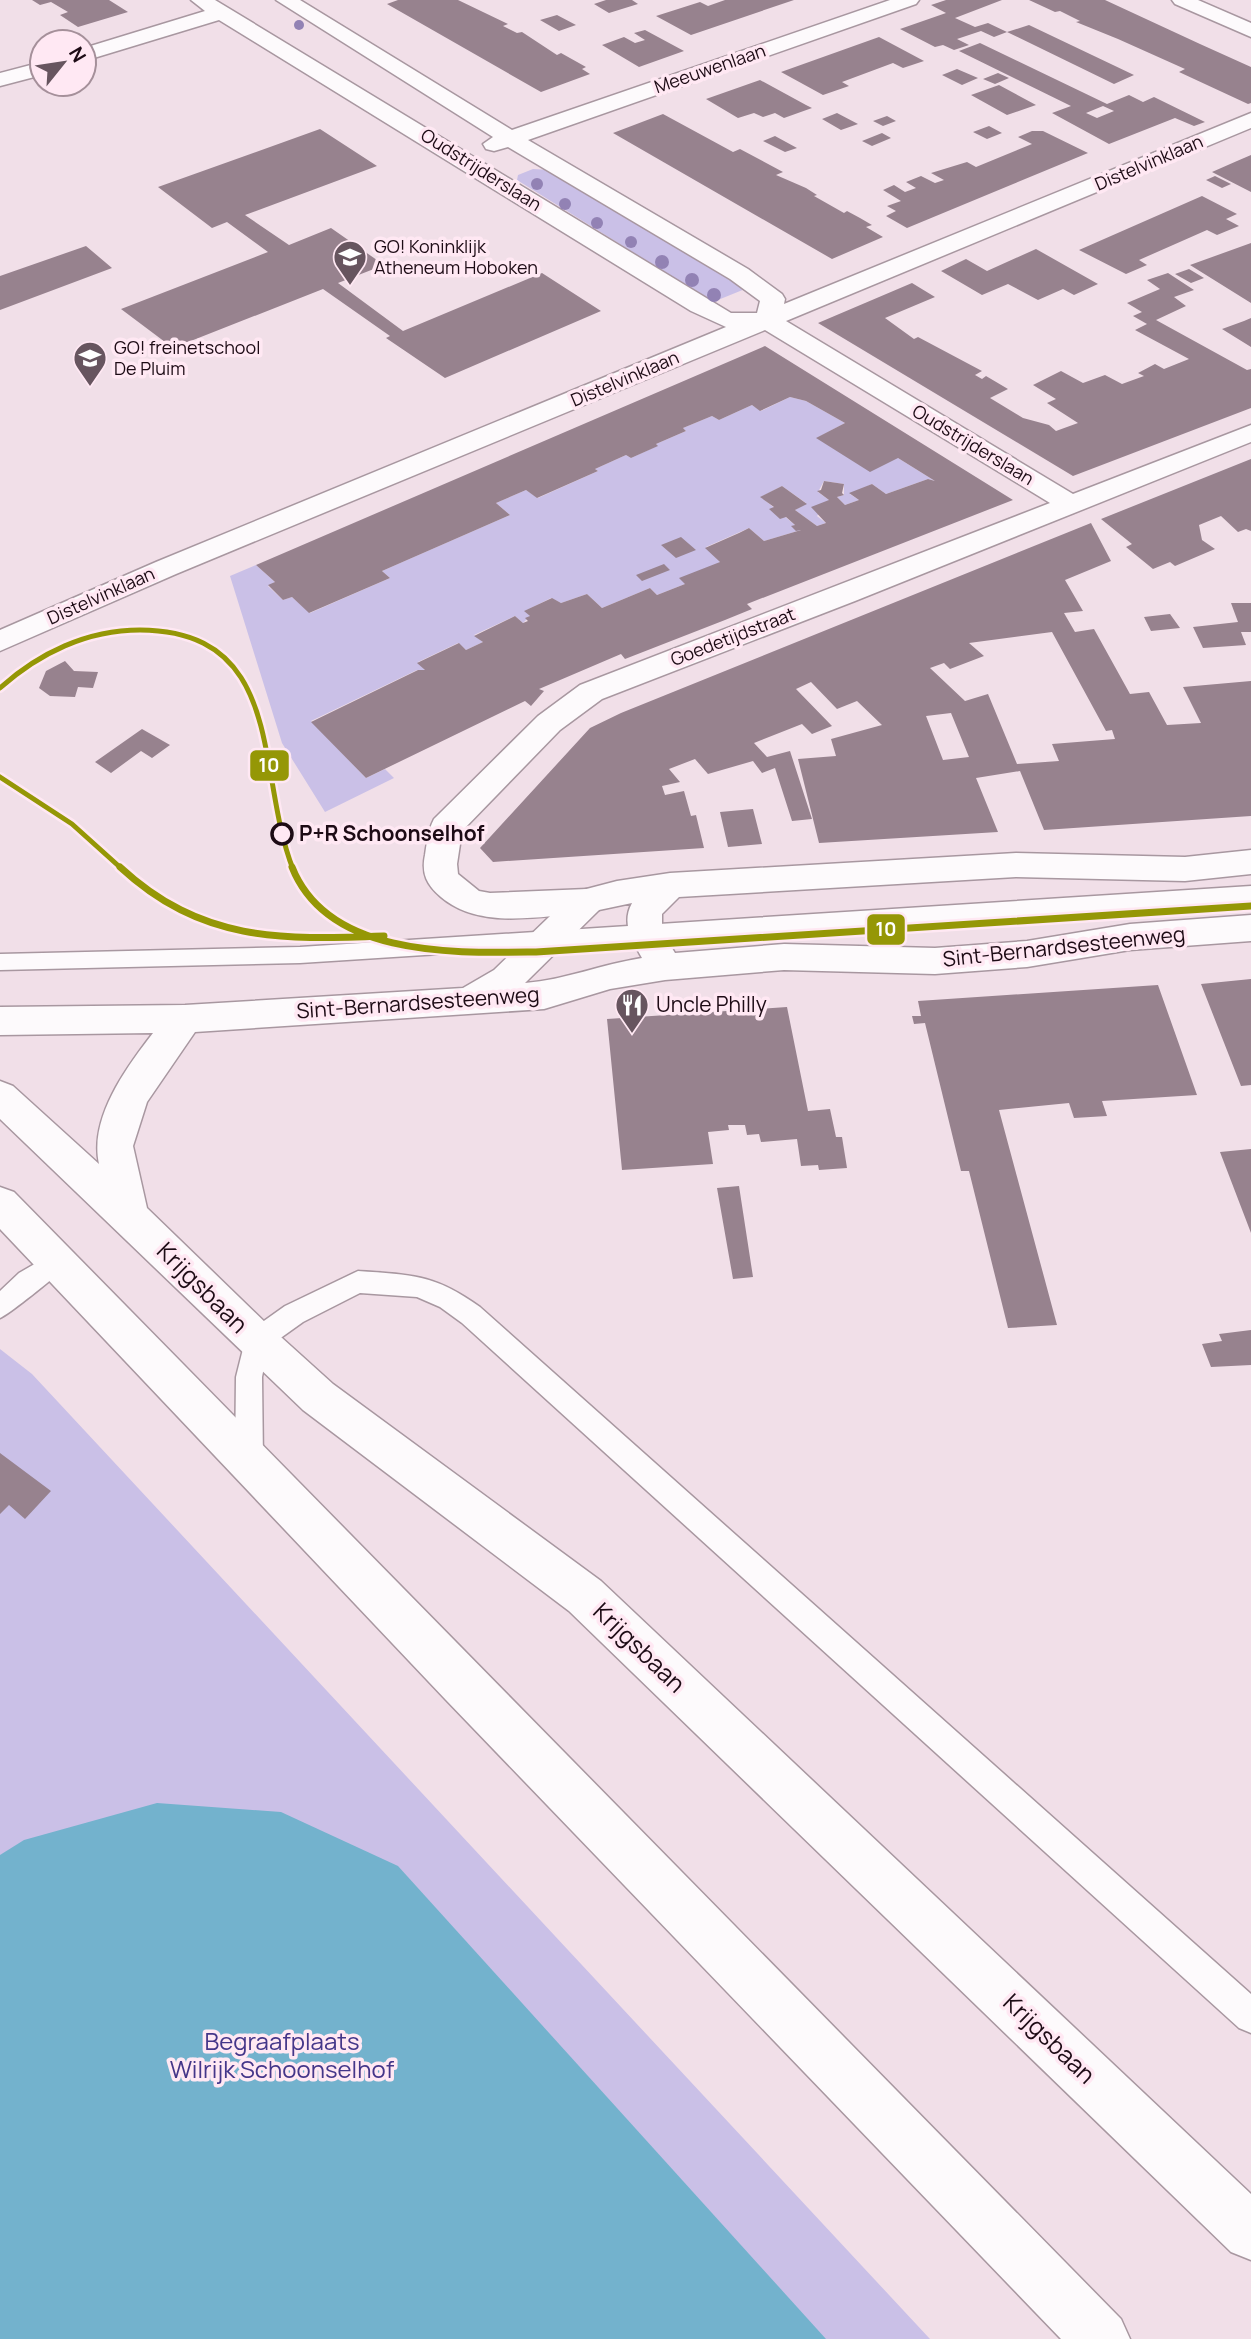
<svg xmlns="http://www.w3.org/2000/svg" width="1251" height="2339" font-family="Manrope,sans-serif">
<rect width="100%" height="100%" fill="#f1dfe8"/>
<path fill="#cac0e7" d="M533,169L551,170L745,289L713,302L517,180L518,175Z
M790,397L806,401L845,423L817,438L898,458L935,481L928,479L886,494L872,484L850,494L859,500L845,505L837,497L844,495V484L824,481L818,492L829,500L817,516L826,523L817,526L795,510L806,503L782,486L761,497L795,525L792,527L801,530L764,541L749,528L706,547L720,562L685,584L657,595L650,588L602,608L587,594L561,603L551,598L525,611L530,616L523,623L515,616L474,635L483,642L466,650L458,643L418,662L425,670H417L311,721L366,778L385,769L394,778L325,812L282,743L230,576L256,565L275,582L268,586L283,600L292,597L310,613L390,578L382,571L510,515L496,503L526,490L538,498L598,471L595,469L626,455L631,458L657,446L656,444L686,431L683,428L712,416L719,420L752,405L761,411Z
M0,1349L32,1374L930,2339H0Z"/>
<path fill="#73b2cd" d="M157,1803L281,1812L398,1866L826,2339H0V1855L24,1840Z"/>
<path fill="#97828e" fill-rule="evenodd" d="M32,0H109L128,12L78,27L60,15L68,12L51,2L40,5Z
M398,0H458L508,24L503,26L517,33L522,32L557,55L561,53L586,67L582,69L590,74L541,92L387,4Z
M606,0H632L638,4L609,13L594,4Z
M725,0H794L691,35L656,16L700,2L708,6Z
M946,0H1002L955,18L975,27L988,23L1007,32L994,37L981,31L957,39L969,45L954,50L943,45L935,47L900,29L946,13L931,5Z
M1029,0H1105L1200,44L1251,67V103L1248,104L1179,72L1185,69L1118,39L1076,22L1080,21L1060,11L1055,12Z
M557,15L576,25L559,31L540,20Z
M1029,25L1134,75L1114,84L1007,32Z
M645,30L684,51L639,67L602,45L624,37L635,43L645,40L634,33Z
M879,37L924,61L903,68L893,63L842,82L849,86L823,95L781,72Z
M980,43L1107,104L1129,95L1143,102L1154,97L1205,122L1194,126L1175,118L1109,144L1052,113L1071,106L959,51ZM1103,106L1114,111L1097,118L1086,113Z
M957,69L978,78L962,85L942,75Z
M998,73L1009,78L995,84L983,79Z
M760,80L806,105L812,108L784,118L775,113L763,117L754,113L738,118L706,99Z
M999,85L1036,105L1007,115L971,95Z
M837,113L858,124L841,130L822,119Z
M663,114L733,152L740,149L783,172L776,175L806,188L817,195L814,196L844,213L847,211L860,218L872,225L866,227L883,237L832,259L613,133Z
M887,116L896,121L883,126L873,121Z
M989,126L1002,133L987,139L973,132Z
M320,129L377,166L245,215L289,245L331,228L384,265L338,283L403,331L542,273L601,311L445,378L386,338L390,336L323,289L173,348L121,309L268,252L227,222L212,228L158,187Z
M1032,131H1043L1088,153L907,228L886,216L896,211L887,206L901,201L883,190L894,185L905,192L916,188L906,182L921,176L935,183L944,180L931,173L967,162L976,167L1032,144L1018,137Z
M882,133L891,138L872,146L862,141Z
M775,136L797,148L785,152L763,141Z
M1251,155V192L1212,172L1237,161Z
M1215,176L1231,184L1222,188L1206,180Z
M1202,196L1237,214L1226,219L1239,226L1217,235L1207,230L1139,260L1147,265L1126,274L1079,250Z
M1251,243V303L1190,265Z
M86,246L112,268L0,310V276Z
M1036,249L1098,284L1074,295L1063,289L1038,300L1008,284L982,295L941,271L966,259L987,271Z
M1189,269L1204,278L1191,283L1175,274Z
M1168,273L1194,290L1174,297L1186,306L1156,320L1247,370L1251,369V408L1073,476L818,323L912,283L935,297L885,318L914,339L918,337L982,371L975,375L982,379L986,376L1008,389L990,398L1023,418L1049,425L1056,431L1078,423L1047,403L1056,399L1033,385L1061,371L1083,383L1105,375L1122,384L1144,376L1138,373L1155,364L1164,369L1189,359L1135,330L1147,324L1133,316L1142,312L1127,303L1160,289L1147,280Z
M1251,318V347L1222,329L1244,321Z
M765,346L1013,500L747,604L752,609L725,620L625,659L621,654L539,689L544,691L531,706L525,701L366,778L311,722L418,670H425L417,663L459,643L466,650L483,642L474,636L515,616L523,623L528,621L525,618L530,616L524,611L552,598L561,603L587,594L602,608L650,588L657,595L685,584L679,578L720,562L705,548L739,533L749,528L764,541L801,530L796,531L791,526L795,525L786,517L780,519L769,509L774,507L760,497L782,486L807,504L795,510L817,526L826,523L811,507L829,500L817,491L821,490L824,481L844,484L842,493L844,495L837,497L845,505L859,500L849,493L872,484L886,494L928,479L935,481L898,458L870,472L816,438L845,423L806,401L790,397L760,411L752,405L719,420L712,416L683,428L686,431L656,444L658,446L631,458L626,455L595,469L598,471L537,498L526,490L496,503L510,515L382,571L390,578L309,613L292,597L283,600L268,585L275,582L256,565Z
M1251,459V531L1246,529L1238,532L1221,516L1199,525L1202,540L1215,549L1175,566L1170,562L1153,569L1126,547L1132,544L1101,519Z
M1091,523L1111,561L1065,580L1083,611L1064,613L1075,632L1094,629L1130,694L1149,692L1167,725L1201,723L1183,687L1251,681V816L1044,830L1020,771L976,778L998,832L819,843L798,759L836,756L831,739L882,725L857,701L837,709L811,682L796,689L832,726L812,734L802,724L754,743L767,757L790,751L812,819L792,821L775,768L762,773L753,761L708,774L695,759L669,769L680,782L662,786L665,795L684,791L691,816L696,815L704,848L493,862L480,848L590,728L621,713ZM1052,632L1106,731L1112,730L1115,739L1052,744L1059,761L1017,764L988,694L965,701L930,668L944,663L950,669L984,656L969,643ZM951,713L969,757L943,760L926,716Z
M681,537L696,550L676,558L661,545Z
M664,564L670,570L642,581L636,575Z
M1231,603H1251V632H1241L1246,645L1203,648L1193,627L1238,622Z
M1170,614L1180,628L1151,631L1144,617Z
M65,661L74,671L98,672L93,688L78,687L75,697L50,696L39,688L46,671Z
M142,729L170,745L152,758L141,751L111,773L95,762Z
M753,809L762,844L728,847L720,812Z
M1251,979V1085L1241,1086L1201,984Z
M1158,985L1197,1095L1102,1101L1107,1116L1074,1118L1069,1103L999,1110L1057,1325L1008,1328L969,1171H961L925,1023L914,1024L912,1016H921L918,1001Z
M787,1007L808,1111L830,1109L836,1137H842L847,1168L819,1170L818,1165L801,1166L797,1139L761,1142L759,1134L747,1135L745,1125H728L729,1130L708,1132L713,1164L622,1170L607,1019Z
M1251,1149V1233L1220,1152Z
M739,1186L753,1277L733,1279L717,1188Z
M1251,1330V1365L1211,1367L1202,1344L1222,1341L1219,1334Z
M0,1453L51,1491L25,1519L9,1505L0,1514Z"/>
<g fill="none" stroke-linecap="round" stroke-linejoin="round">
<defs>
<path id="lane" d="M1251,886V902L300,963L0,970V954L300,947Z
M57,1251L66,1254L70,1262C66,1269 8,1315 0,1318V1291L19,1273Z
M358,1271C413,1275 434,1274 480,1307L1251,1994V2033L1239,2028L462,1323L440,1307L417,1297L360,1293L303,1322L268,1347L262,1377L263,1462L259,1471L249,1475L239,1471L235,1462L236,1377L247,1333L285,1306Z"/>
<path id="street" d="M191,0H215L731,313H757L760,301L730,279L508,147L494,151L486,149L483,144L493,137L276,0H300L512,130L890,0H919L916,4L528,140L748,269L782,294L785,299L784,304L1251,113V128L786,321L1073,494L1251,425V442L855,601L602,699L560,730L462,831L457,864L458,874L479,891L490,893L587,889L599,892L604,901L599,910L587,913C539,916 480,930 441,897C427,885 421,874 425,855C427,842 428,830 434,819L538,716L580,685L1050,503L765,330L176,574L0,651V630L156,562L726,327L691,311L219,20L84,61V48L205,11Z
M1172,0H1198L1251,23V37L1175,4Z
M42,62V75L0,86V73Z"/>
<path id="secondary" d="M1251,850V874L1185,881L1016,877L679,897L662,914V932L675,953L784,944L935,948L1027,941L1130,924L1251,915V941L1130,950L1027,967L935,974L784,970L665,980L610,989L544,1009L195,1032L147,1102L133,1146L147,1208L271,1328L333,1384L601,1581L1251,2194V2260L1231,2252L569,1611L303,1410L0,1119V1081L13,1086L99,1164C89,1118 126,1068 153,1033L0,1035V1007L185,1005L463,988L494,970L575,892L617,881L670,873L1016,853L1185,857ZM632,903C621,923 632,940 642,958C602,964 565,980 525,983L599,910Z
M0,1187L14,1192L1121,2319L1130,2339H1061L446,1700L0,1229Z"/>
</defs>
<use href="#lane" stroke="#a897a0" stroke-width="3"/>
<use href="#street" stroke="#a897a0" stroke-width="3"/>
<use href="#secondary" stroke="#a897a0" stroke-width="3"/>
<use href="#lane" fill="#fdfafc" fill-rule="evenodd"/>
<use href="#street" fill="#fdfafc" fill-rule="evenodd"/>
<use href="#secondary" fill="#fdfafc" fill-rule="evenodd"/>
<defs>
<path id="tram-1-far1" d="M0,688C39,653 87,630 140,630C287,631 255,773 293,869
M0,777L72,824L122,869"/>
<path id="tram-1" d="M120,867C201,942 280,940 384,936
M292,867C328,958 456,953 536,952L1251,906"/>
</defs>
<use href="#tram-1-far1" stroke="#ffe8f3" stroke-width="10"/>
<use href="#tram-1" stroke="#ffe8f3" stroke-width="12"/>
<use href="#tram-1-far1" stroke="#959706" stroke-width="5"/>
<use href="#tram-1" stroke="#959706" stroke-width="7"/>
</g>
<g fill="#9282b4">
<circle cx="299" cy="25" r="5"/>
<circle cx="537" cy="184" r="6"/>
<circle cx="565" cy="204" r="6"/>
<circle cx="597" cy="223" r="6"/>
<circle cx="631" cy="242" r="6"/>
<circle cx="662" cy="262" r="7"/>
<circle cx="692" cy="280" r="7"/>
<circle cx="714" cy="295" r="7"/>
</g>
<defs>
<symbol id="school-pin" viewBox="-11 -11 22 30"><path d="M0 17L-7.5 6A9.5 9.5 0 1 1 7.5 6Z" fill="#67555f" stroke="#ffe8f3"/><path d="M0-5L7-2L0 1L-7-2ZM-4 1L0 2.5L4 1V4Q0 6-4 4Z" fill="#fff"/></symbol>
<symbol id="restaurant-pin" viewBox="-11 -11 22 30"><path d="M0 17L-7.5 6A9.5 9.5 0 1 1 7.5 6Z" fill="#67555f" stroke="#ffe8f3"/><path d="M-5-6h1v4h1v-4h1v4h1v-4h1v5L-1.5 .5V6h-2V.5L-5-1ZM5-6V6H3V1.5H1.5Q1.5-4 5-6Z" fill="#fff"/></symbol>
</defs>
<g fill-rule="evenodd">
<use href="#school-pin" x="331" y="238" width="38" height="52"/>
<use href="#school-pin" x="71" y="339" width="38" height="52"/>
<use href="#restaurant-pin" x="613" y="986" width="38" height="52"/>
</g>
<circle fill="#ffe8f3" stroke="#1d0b15" stroke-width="3.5" cx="282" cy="834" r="10"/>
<g text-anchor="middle" stroke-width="7" stroke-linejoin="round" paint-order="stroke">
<g font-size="18" fill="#1d0b15" stroke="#ffe8f3">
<text transform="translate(710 69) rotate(-19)" y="6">Meeuwenlaan</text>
<text transform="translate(1149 163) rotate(-23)" y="6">Distelvinklaan</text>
<text transform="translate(481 170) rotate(32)" y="6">Oudstrijderslaan</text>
<text transform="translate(625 379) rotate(-23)" y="6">Distelvinklaan</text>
<text transform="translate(973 445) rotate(31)" y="6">Oudstrijderslaan</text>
<text transform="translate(101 596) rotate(-24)" y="6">Distelvinklaan</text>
<text transform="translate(733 637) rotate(-21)" y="6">Goedetijdstraat</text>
</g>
<g font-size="18" fill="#1d0b15" stroke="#ffe8f3" text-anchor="start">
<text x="374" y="253">GO! Koninklijk<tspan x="374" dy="21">Atheneum Hoboken</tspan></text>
<text x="114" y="354">GO! freinetschool<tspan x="114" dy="21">De Pluim</tspan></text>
</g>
<g font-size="21" font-weight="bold" fill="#1d0b15" stroke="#ffe8f3" text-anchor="start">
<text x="299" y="841">P+R Schoonselhof</text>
</g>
<g font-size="21" fill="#1d0b15" stroke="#ffe8f3">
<text transform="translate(1064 947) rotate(-6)" y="7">Sint-Bernardsesteenweg</text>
<text transform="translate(418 1003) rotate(-4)" y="7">Sint-Bernardsesteenweg</text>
</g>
<g font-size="21" fill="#1d0b15" stroke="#ffe8f3" text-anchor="start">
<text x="656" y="1012">Uncle Philly</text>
</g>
<g font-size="24" fill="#1d0b15" stroke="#ffe8f3">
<text transform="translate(202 1288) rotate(45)" y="8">Krijgsbaan</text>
<text transform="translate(639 1648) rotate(44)" y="8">Krijgsbaan</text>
<text transform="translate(1049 2039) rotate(44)" y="8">Krijgsbaan</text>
</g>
<g font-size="24" fill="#443689" stroke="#ffe8f3">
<text x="282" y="2050">Begraafplaats<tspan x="282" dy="28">Wilrijk Schoonselhof</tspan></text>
</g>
</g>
<g stroke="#ffe8f3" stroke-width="2.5">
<rect x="249" y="749" width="41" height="33" rx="7" fill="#959706"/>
<rect x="866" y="913" width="40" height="33" rx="7" fill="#959706"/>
</g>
<g font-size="19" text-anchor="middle" font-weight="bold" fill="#fff">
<text x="269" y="772">10</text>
<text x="886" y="936">10</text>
</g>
<g transform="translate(63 63) rotate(60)"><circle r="33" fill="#ffe8f3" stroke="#a5909a" stroke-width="2"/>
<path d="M0-5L12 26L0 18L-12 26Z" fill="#67555f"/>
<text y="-10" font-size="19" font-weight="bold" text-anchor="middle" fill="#1d0b15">N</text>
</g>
</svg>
